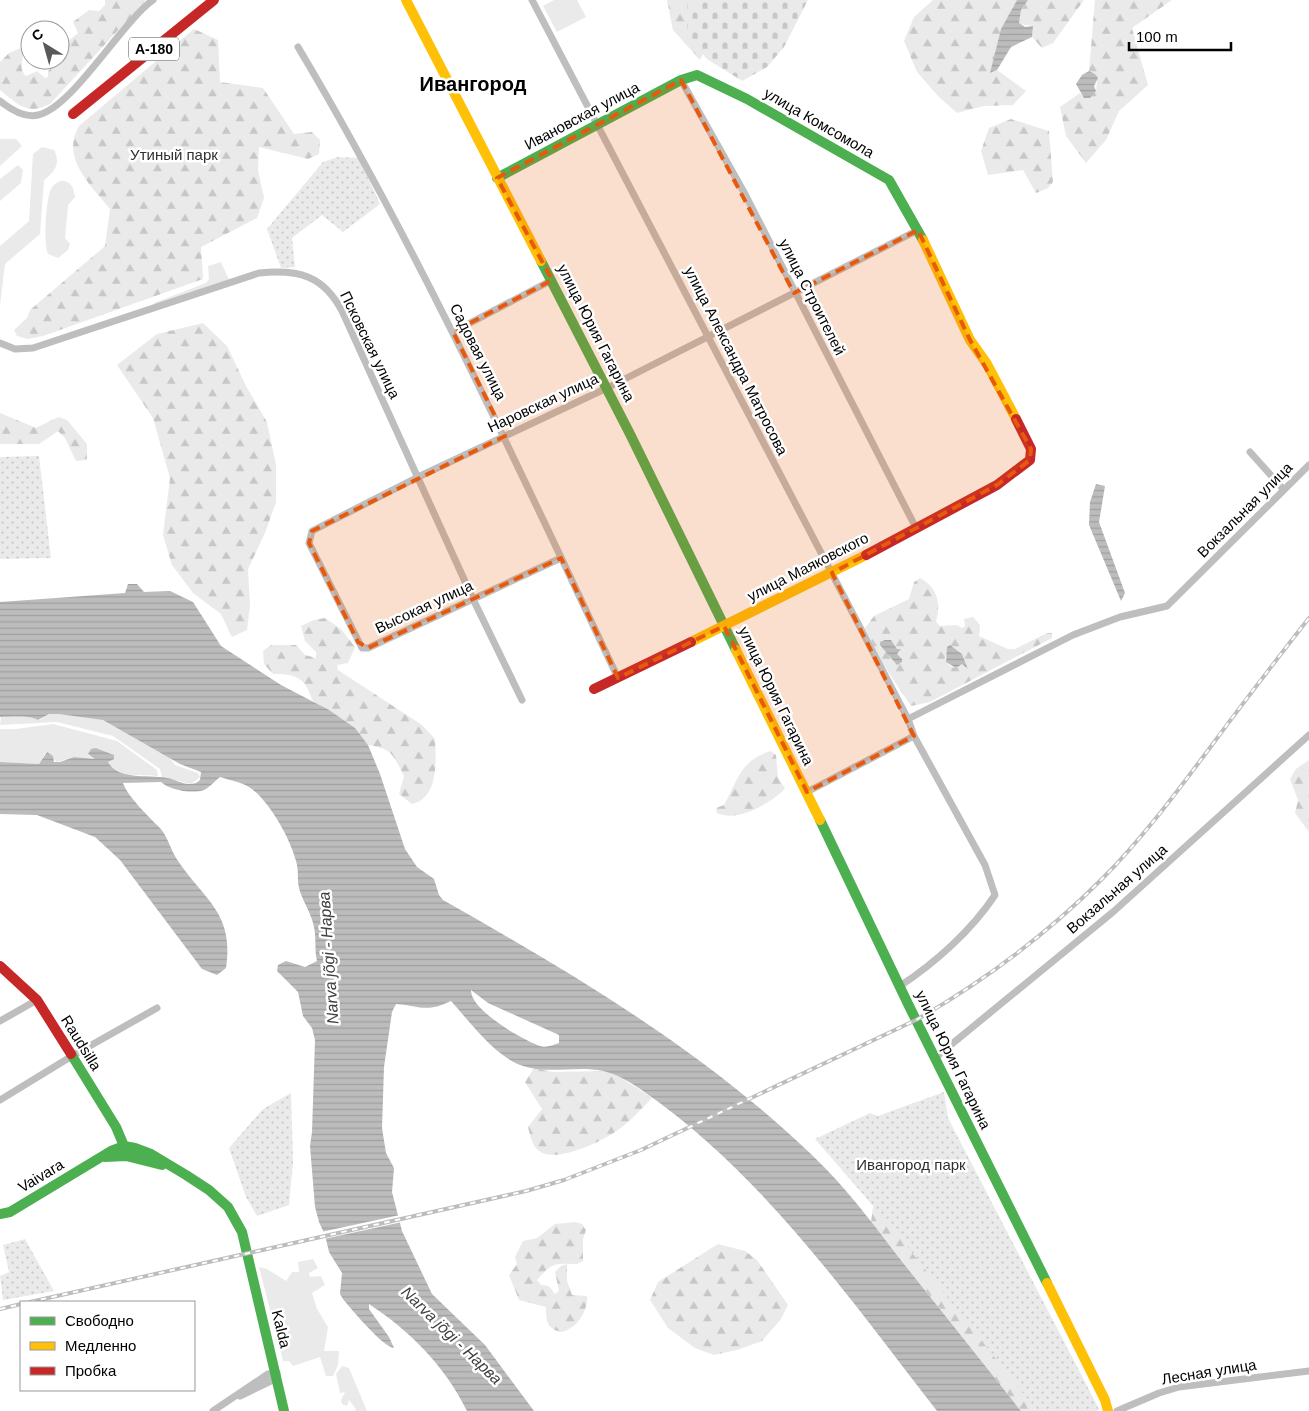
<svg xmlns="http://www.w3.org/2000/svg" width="1309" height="1411" font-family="Helvetica,sans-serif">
<defs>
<pattern id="forest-firs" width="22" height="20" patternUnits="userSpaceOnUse" patternTransform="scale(1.25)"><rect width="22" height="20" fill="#eaeaea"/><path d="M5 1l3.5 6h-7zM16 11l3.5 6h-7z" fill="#c7c7c7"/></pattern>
<pattern id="cemetery-stones" width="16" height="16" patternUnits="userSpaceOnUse" patternTransform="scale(1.25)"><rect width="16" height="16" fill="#eaeaea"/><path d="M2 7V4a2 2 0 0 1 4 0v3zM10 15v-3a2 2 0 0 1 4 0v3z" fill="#c7c7c7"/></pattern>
<pattern id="park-dots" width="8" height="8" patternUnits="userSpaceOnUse" patternTransform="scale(1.25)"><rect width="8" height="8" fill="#eaeaea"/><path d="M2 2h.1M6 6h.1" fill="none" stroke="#c7c7c7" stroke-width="1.8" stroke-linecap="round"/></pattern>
<pattern id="water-rules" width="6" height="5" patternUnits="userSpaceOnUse" patternTransform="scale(1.25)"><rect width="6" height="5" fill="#bcbcbc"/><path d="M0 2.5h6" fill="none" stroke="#a0a0a0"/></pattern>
</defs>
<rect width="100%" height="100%" fill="#fff"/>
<path fill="#eaeaea" d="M554,0H577L586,17L557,32L543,6Z
M0,139H16L22,146L0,166Z
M42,147L54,150C61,163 55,172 44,180L40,234L5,264L0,305V246L29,221L33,154Z
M18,165L23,170L21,183L0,201V179Z
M60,181C71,180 74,188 75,197L68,205L65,238L70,244L68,250L58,258L48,254C43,243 46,200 51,189C53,185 56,183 60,181Z
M221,262L229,280L155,307L154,303L206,283L209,279L208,266Z
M49,714H68L103,720L170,758L175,765L198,773L200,777L191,784L162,777L160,769L113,736L57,722L0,725L1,717L26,716L40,720Z
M53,724L117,741L157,770L158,776C142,774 119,779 108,762L112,754L96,748L88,755L96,759L74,757L57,762L46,752L39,764L0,762V729H16Z
M313,1259L318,1268L309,1273L310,1277L321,1276L325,1285L312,1293L317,1309L328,1327L324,1351H339L338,1365L333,1376H326L320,1357L293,1366L289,1361H283L259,1267L267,1269L286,1281L292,1272H299L298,1262Z
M342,1366L349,1368L367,1411H354L356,1409L349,1400L347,1406L342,1404L341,1400L345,1392L340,1393L336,1374Z"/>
<path fill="url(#forest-firs)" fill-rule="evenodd" d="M105,0H146L50,104C26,116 18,104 0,90V62L9,53L23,47C25,58 17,68 26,76L37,71L45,78L48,77V71L60,60V48L78,33L73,22L89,10L99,11L105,5Z
M667,0H687L703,54L700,60L673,30Z
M933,0H1017L1001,29L991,73L997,70L1026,91L1013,105L984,106L957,113L939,97L917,72L904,41L914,17Z
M1028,0H1084L1053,43L1042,48L1032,37L1033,26L1019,24L1021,10Z
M1095,0H1172L1132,28L1148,85L1119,111L1106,140L1086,163L1066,136L1060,107L1080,93L1084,97L1096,91C1097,81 1099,76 1089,71Z
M194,29L218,40L220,82L263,88L294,134L312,132L320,140L319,154L308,159L259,147L258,170L264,198L257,218L201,247L203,279L43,336L27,339L17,336L14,330L27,318L30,310L105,246L110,209C91,185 60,158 79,126Z
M1011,119L1049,131L1053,182L1048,188L1036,193L1023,170L988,175L981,151L989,128Z
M203,323L227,346L246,386L267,422L276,465V502L265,533L248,569L250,606L247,630L232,637L221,614L193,593L172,565L163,535L170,478L153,418L117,365L157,334Z
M0,413L36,428L54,419L59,417L67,420L87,444V460L76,461L65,438L58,431L39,444H0Z
M920,578C938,588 941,603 936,622L940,626L957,625L962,628L965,626L964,619L973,617L980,625L979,636L1008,649H1015L1047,633H1052V638L930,702L911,706L881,661L865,628L874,616L909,599L914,582ZM952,646L962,654L968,668L962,664L956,668C950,667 947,664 945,658Z
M325,618L341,629L355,647L348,663L337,665L338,670L422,725L435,739C436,760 439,798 412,804L399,794L404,776C393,755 393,749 368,745L356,731L315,703C310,698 310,692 306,686C299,674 285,674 273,674L264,664L263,651L271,645H296L305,655L316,658V652L305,641L301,626L314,620Z
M771,751L776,755L778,777L785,789C770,803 738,823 717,813L716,808L724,805C738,780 740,760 771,751Z
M1309,760V832L1295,813L1298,800L1290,779L1296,769Z
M534,1068L553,1072L605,1071L620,1077L652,1098C641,1109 631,1121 618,1130C603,1141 556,1164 539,1151C532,1146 530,1135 528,1127L542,1109L525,1082Z
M881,1203L1050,1411H1021L871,1222L873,1207Z
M575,1222L582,1224L586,1230L583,1239V1261L577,1264C556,1264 553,1261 537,1280L541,1285L549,1286L555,1294L559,1291L555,1272L561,1266L567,1264V1281L572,1295L587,1296C588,1311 577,1329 561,1332C546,1329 546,1319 546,1307L519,1300L509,1275L517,1264L515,1257L523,1241L537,1238L555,1224Z
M718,1244L745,1251L757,1260L788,1305L781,1319L762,1341L737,1350L714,1355L695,1348L668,1328L650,1300L658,1282Z"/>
<path fill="url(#cemetery-stones)" d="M687,0H808L784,47L767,67L742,81L707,59L687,36Z"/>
<path fill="url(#park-dots)" d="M338,157L359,158L380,204L343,232L322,215L292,238L295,267L281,268L267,229L323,162Z
M39,456L51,558L0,559V457Z
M944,1092L948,1118L1099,1409L1097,1411H1037L894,1230L815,1139L870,1113L878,1116Z
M291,1093L293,1162L289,1205L257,1216L246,1197L229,1148L263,1109Z
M25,1239L54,1291L3,1300L0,1276L9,1272L3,1245Z"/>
<path fill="url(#water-rules)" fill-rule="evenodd" d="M1017,0H1028L1021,10L1019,23L1025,27L1033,26L1032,37L1011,47L997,70L990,73L1001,29Z
M1089,71L1095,74L1098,78L1094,86L1096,91L1090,98H1084L1076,84L1082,75Z
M1096,484L1105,486L1099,522L1125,593L1121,601L1089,525L1090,502Z
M128,584H137L144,592L170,591L193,602L221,646L281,685L329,710L355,728L368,745L380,774L405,849L417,867L434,879L439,895L443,900C579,977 716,1058 827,1170C855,1199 879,1232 904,1264C943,1313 982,1362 1021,1411H937C849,1298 763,1174 643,1091C632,1083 617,1074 603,1071C571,1064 538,1079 507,1058C486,1044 468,1020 451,1001C426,1013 421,1006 396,1004L392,1012L384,1067L382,1128L386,1153L394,1168L392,1192L402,1231L432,1294L485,1345L534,1411H467C445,1366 410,1331 369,1304V1309L389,1337L394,1348C384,1348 351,1309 343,1299L340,1294L342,1273L329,1252L325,1235L319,1222L315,1207L310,1146L312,1132L315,1040L312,1028L303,1016L298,992L277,971L278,965L286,961L305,967L317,961C314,948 317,936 313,923C310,911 302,900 299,888C297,879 299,870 296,861C290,838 269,800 249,787C241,782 229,780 220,777C215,781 210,787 204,790C192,794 169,790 161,782L123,783C128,797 149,817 160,828C168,837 171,851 178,861C206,902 234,913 226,968L217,975L202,969L120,860L95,837L37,815L0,814V762L39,764L47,752L53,756L54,762H60L74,757L95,759L88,754L91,749L96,748L114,755V759L108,762C119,781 149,774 167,778C174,779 182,784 189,784C194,784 197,783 200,780L201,772L180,764L103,720L59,714H49L38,720C28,715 12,717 0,717V602L125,593ZM471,990L488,1003L559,1035V1043C553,1045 546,1048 540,1046C523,1040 470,1010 471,990Z
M885,640H891L897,649H901L897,654L902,659V662L897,665L880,645V642Z
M950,645L962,654L968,669L962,664L956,668L946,662L947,647Z"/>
<path fill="#fff" d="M400,1215L402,1222L324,1239L321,1232Z"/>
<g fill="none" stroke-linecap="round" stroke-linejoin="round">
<path stroke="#bebebe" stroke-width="7" d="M532,0L908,719L914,736L985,865L995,895C972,930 935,963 900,986
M298,47C419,250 517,465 618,678
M681,80L745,194L916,528
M0,101C10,109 25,118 38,115C72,108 121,23 153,0
M453,332L552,280
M0,343L15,349L33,348L259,273C298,269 324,275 343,313L473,599L522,700
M1250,452L1284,490
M561,558L368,648H362L309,543L312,531L418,477L607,388L918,230
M908,719L1073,635L1120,617L1167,606L1309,465
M807,792L914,736
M0,1021L37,1000
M936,1057L1113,912L1309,735
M0,1100L72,1056L157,1008
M240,1396L271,1381L277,1374
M213,1411L268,1374L277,1373
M1117,1411L1159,1393L1179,1387L1309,1371"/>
<path stroke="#4caf50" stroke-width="10" d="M497,178L681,80L697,75L747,99L889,180L923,240
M541,261L630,434L736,650
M820,820L909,1006L1047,1283
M71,1054L116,1127L124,1146
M105,1157L126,1156L162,1165
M0,1214L10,1212L111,1151L124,1146L135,1148L151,1154L186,1175L209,1190L228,1207L242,1232L284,1411"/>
<path stroke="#ffc107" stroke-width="10" d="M406,0L541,261
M923,240L970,340L987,364L1016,419
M691,642L866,555
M736,650L820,820
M1047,1283L1105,1400L1108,1411"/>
<path stroke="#c62828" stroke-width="10" d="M73,114L214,0
M866,555L997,485L1030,460L1031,449L1016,419
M594,689L691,642
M0,966L37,1000L71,1054"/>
<defs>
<path id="rail" d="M30,1302L526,1191L564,1180L641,1150L916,1020C984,981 1047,934 1102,879C1144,837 1179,789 1215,741C1245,700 1277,659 1309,618
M0,1309L21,1304"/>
</defs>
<use href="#rail" stroke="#bdbdbd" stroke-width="4"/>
<use href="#rail" stroke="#fff" stroke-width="2" stroke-dasharray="5.5" stroke-linecap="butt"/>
</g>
<path fill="#e8590c" fill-opacity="0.2" stroke="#e8590c" stroke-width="4" stroke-dasharray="10 6" stroke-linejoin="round" d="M681,80L794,293L918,230L970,340L1031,449L1030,460L997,485L832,573L914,736L807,792L724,626L618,678L561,558L368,648L358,642L309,543L312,531L505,436L453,332L552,280L497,178Z"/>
<g text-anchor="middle" stroke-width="5" stroke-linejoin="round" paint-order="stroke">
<rect fill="#fff" stroke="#4c4c4c" stroke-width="1" x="129" y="37.5" width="50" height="23" rx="4"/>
<g font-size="14" font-weight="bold" fill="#000">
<text x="154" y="54">А-180</text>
</g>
<g font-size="15" fill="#000" stroke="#fff">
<text transform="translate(582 116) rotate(-28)" y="5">Ивановская улица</text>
<text transform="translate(819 123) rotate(30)" y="5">улица Комсомола</text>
<text transform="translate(812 297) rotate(63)" y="5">улица Строителей</text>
<text transform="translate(596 333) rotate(63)" y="5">улица Юрия Гагарина</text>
<text transform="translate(370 345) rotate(64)" y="5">Псковская улица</text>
<text transform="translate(478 352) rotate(63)" y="5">Садовая улица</text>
<text transform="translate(736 361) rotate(63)" y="5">улица Александра Матросова</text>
<text transform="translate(543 403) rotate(-25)" y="5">Наровская улица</text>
<text transform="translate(1245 510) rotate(-45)" y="5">Вокзальная улица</text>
<text transform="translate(808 567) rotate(-27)" y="5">улица Маяковского</text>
<text transform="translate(424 607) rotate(-25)" y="5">Высокая улица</text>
<text transform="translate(776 696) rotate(64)" y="5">улица Юрия Гагарина</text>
<text transform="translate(1117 889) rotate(-41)" y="5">Вокзальная улица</text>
<text transform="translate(81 1043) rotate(58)" y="5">Raudsilla</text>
<text transform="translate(953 1060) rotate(64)" y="5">улица Юрия Гагарина</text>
<text transform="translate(41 1176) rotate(-31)" y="5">Vaivara</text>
<text transform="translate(281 1329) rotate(76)" y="5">Kalda</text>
<text transform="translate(1209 1372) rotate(-9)" y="5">Лесная улица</text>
</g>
<g font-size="15" fill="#2f2f2f" stroke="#fff">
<text x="174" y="160">Утиный парк</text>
<text x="911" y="1170">Ивангород парк</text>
</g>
<g font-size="16" font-style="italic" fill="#404040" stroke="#fff">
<text transform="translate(328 958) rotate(-94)" y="6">Narva jõgi - Нарва</text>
<text transform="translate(452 1335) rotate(44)" y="6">Narva jõgi - Нарва</text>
</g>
<g font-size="20" font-weight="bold" fill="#000" stroke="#fff">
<text x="473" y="91">Ивангород</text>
</g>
</g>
<rect x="20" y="1301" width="175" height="90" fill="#ffffff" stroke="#999999"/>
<rect x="30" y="1317" width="25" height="8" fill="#4caf50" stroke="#999999"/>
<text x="65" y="1326" font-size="15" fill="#000000">Свободно</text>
<rect x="30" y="1342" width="25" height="8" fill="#ffc107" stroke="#999999"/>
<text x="65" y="1351" font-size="15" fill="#000000">Медленно</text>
<rect x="30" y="1367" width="25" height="8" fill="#c62828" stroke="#999999"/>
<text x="65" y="1376" font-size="15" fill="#000000">Пробка</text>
<g transform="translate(45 45) rotate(323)"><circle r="24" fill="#ffffff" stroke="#999999"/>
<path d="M0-4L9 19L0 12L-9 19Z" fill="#595959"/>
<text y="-8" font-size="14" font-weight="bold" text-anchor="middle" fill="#000000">С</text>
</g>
<path d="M1129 42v8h102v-8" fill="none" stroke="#000000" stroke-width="2.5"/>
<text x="1136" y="42" font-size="15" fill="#000000" stroke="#ffffff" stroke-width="4" paint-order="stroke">100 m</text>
</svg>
